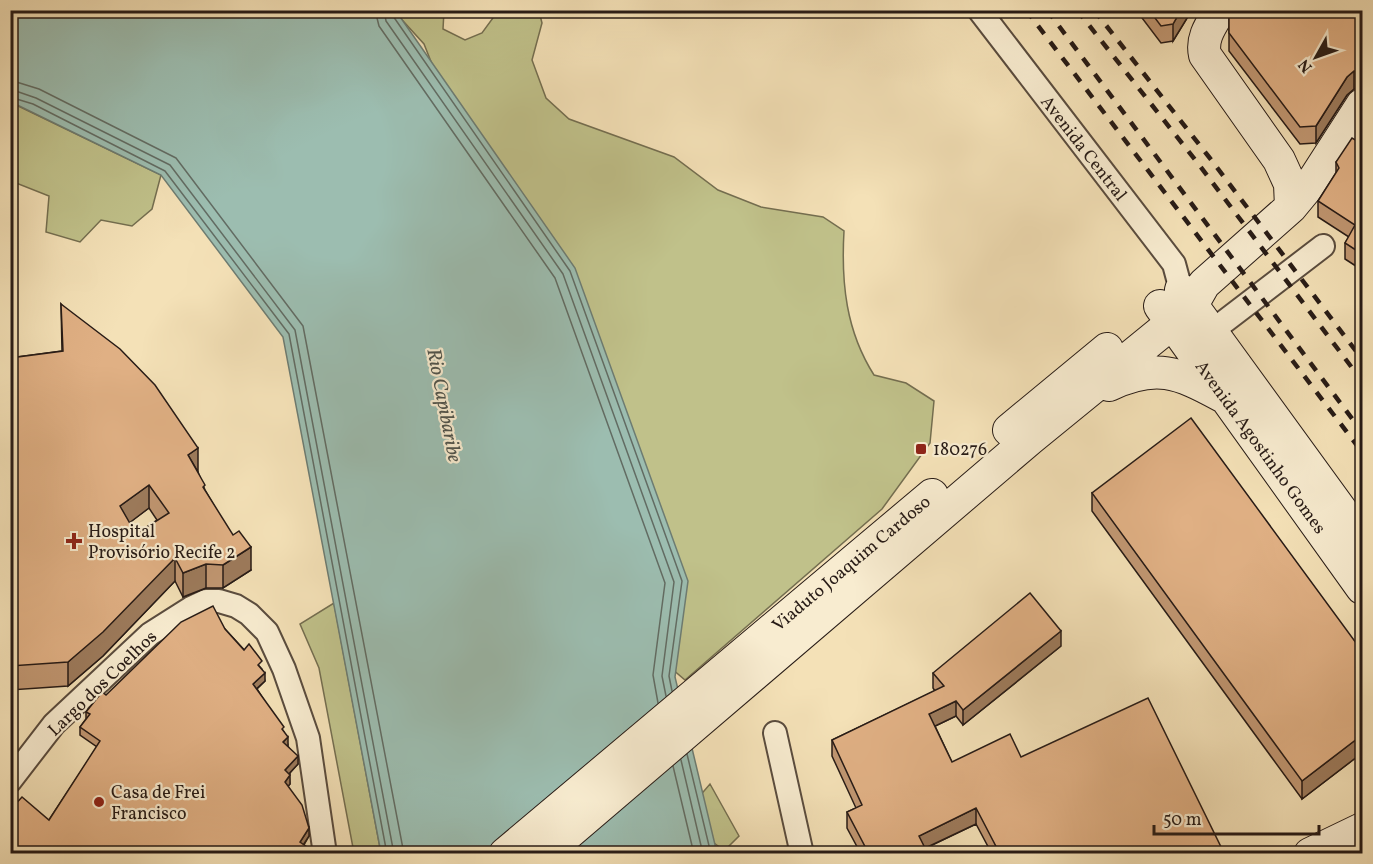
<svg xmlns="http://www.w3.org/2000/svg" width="1373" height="864" font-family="Vollkorn,serif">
<rect width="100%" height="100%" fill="#f4e1b7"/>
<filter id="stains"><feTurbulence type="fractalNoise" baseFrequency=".00333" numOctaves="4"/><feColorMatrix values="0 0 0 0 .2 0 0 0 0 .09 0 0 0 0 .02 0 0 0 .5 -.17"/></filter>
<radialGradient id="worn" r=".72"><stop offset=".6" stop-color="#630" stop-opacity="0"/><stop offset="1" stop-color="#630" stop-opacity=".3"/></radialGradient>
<path fill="#c0c18a" stroke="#746e50" stroke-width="1.5" d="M394,11H444L443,29L465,40L482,33L498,11H539L542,23L532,60L546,98L569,119L674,157L718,190L761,207L823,217L844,231C841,283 846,331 874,375L906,383L934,401L930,443L882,509L685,680L671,668L424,44Z
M10,102L161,175L152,209L132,226L101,220L80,242L46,232L49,196L11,181Z
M334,603L381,853H354L319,668L300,624Z
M710,784L739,836L727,848L728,853L707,838L698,798Z"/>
<path fill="#9cbdb0" stroke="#6d7c72" stroke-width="1.5" d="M10,11H396L575,268L688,581L675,677L717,853H381L283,337L161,175L11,102Z"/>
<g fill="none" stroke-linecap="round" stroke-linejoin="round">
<path stroke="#626c63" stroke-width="1.5" d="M375,10L379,26L555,278L665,583L653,675L658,703
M384,10L386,21L563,274L674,582L662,676L666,696
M391,10L393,16L570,271L682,581L669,676L672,691
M10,80L39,89L176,158L303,326L404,854
M10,89L36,98L170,165L295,330L394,854
M10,97L33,104L165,171L289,334L387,854
M687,754L711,854
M681,760L703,854
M673,766L694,854"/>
<defs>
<path id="street" d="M979,10L1174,264L1181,290
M1212,331L1323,246
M775,733L802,854
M10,781L54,724L150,634L191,608L206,601H219L236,606L249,614L267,632L284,669L308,738L325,854"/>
<path id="secondary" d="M1220,10C1211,25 1201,38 1205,55L1279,160L1290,184L1291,207
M1181,290L1362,539
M1160,306L1362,588
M1109,385C1156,363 1178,372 1222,396
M1009,430L1107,349
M505,854L932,495
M544,854L1031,438L1172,323L1192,305L1204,284L1291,207L1315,178L1362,105
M1310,854L1362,829"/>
</defs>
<use href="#street" stroke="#5a4c3e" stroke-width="26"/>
<use href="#secondary" stroke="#271b16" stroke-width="34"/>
<use href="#street" stroke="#f8ecd0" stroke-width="22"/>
<use href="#secondary" stroke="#f8ecd0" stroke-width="32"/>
<path stroke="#271b16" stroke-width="4.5" stroke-dasharray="10 10" stroke-linecap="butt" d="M1026,10L1362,452
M1047,10L1362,432
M1077,10L1200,166L1362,381
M1094,10L1209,157L1362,359"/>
</g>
<path fill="#c19772" stroke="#271b16" stroke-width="1.5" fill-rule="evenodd" d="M1136,10H1192L1173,41L1161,43Z
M1362,10V88L1354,89L1347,95L1316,143L1300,144L1229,51V14Z
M1362,132V270L1345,259V243L1349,237L1318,217V201L1336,173V162L1357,141Z
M61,304L198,472L205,490L251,570L223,588H206L183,597L175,581L103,656L68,686L10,690V358L62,351ZM149,508L157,520L136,534L130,522Z
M1092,493L1362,651V753L1302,799L1092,511Z
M225,629L262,669L265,681L257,689L284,732L288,745V746L298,764L289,774L290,784L288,786L309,836L304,845L307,854L49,820L97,747L80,735V727L86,719V712L106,695Z
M1061,646L963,725L956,716L935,726L952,762L1021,757L1223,854H992L976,824L926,848L928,854H861L847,828V812L856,808L832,756V740L935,691L933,688V673Z"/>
<path fill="#9d7b5c" stroke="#271b16" stroke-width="1.5" d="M1181,10H1192L1173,41V24Z
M1354,71V89L1347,95L1316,143V126L1347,77Z
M198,448V472L188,455Z
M149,485V508L120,530V506Z
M251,547V570L223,588V565Z
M175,558V581L103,656L68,686V662Z
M206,564V588L183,597V573Z
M1061,631V646L963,725V710Z
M265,673V681L253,692V684Z
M956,701V716L929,729V714Z
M1362,735V753L1302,799V781Z
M288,737V745L283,750V742Z
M298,756V764L285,778V770Z
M290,775V784L285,790V782Z
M976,808V824L919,851V836Z
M309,828V836L300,850V842Z"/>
<path fill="#e0b084" stroke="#271b16" stroke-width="1.5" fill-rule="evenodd" d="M1149,10H1181L1173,24L1161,26Z
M1231,10H1362V71H1354L1347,77L1316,126L1300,127L1229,33V14Z
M1362,132V254L1345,243L1355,225L1318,201L1339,168L1336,162L1352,138L1357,141Z
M61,304L120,349L155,385L198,448L188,455L205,485L203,487L233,535L239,531L251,547L223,565L206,564L183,573L175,558L103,632L68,662L10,666V358L63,351ZM149,485L169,513L136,534L120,506Z
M1191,418L1362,651V735L1302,781L1092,493Z
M1030,593L1061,631L963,710L956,701L929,714L952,762L1010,734L1021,757L1148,698L1223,851L1217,854H1000L976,808L919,836L928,854H869L847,812L862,805L832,740L944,686L933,673Z
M213,606L225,629L244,650L249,644L262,661L258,665L265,673L253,684L284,727L282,729L288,737L283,742L298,756L285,770L290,775L285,782L302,805L309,828L300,842L307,847L303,854H10V810L22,797L49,820L100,741L80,727L90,714L86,712L102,692L106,695L181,622Z"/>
<g fill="#8f2418" stroke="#f8ecd0" stroke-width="2">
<rect x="915" y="443" width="12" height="12" rx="3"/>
<path d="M71 532h6v6h6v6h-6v6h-6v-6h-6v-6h6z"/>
<circle cx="99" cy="802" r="6"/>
</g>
<g text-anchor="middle" stroke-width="4.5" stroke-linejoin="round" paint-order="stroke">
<g font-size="18" fill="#271b16" stroke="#f8ecd0">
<text transform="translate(1084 148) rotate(52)" y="6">Avenida Central</text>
<text transform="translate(1261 447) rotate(54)" y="6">Avenida Agostinho Gomes</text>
<text transform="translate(851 563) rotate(-40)" y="6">Viaduto Joaquim Cardoso</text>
<text transform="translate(102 683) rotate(-44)" y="6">Largo dos Coelhos</text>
</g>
<g font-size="18" fill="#271b16" stroke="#f8ecd0" text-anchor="start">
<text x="933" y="455">180276</text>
<text x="88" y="537">Hospital<tspan x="88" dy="21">Provisório Recife 2</tspan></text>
<text x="111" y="798">Casa de Frei<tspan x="111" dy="21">Francisco</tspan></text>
</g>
<g font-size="20" font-style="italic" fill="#50544c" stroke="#f8ecd0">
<text transform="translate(445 405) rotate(79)" y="7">Rio Capibaribe</text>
</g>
</g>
<rect width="1373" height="864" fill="none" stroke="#f4e1b7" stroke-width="36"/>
<rect x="12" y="12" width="1349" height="840" fill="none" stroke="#271b16" stroke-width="3"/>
<rect x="18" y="18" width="1337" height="828" fill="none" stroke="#271b16" stroke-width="1.5"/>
<g transform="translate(1316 57) rotate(230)" stroke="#f8ecd0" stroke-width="4.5" paint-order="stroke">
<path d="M0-4.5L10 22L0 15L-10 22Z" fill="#271b16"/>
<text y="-9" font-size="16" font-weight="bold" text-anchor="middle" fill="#271b16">N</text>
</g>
<path d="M1154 825v9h165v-9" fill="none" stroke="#271b16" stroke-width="3"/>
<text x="1163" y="825" font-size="18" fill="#271b16" stroke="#f8ecd0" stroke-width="4.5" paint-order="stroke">50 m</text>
<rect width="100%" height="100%" filter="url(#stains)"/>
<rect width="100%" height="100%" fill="url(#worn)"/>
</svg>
